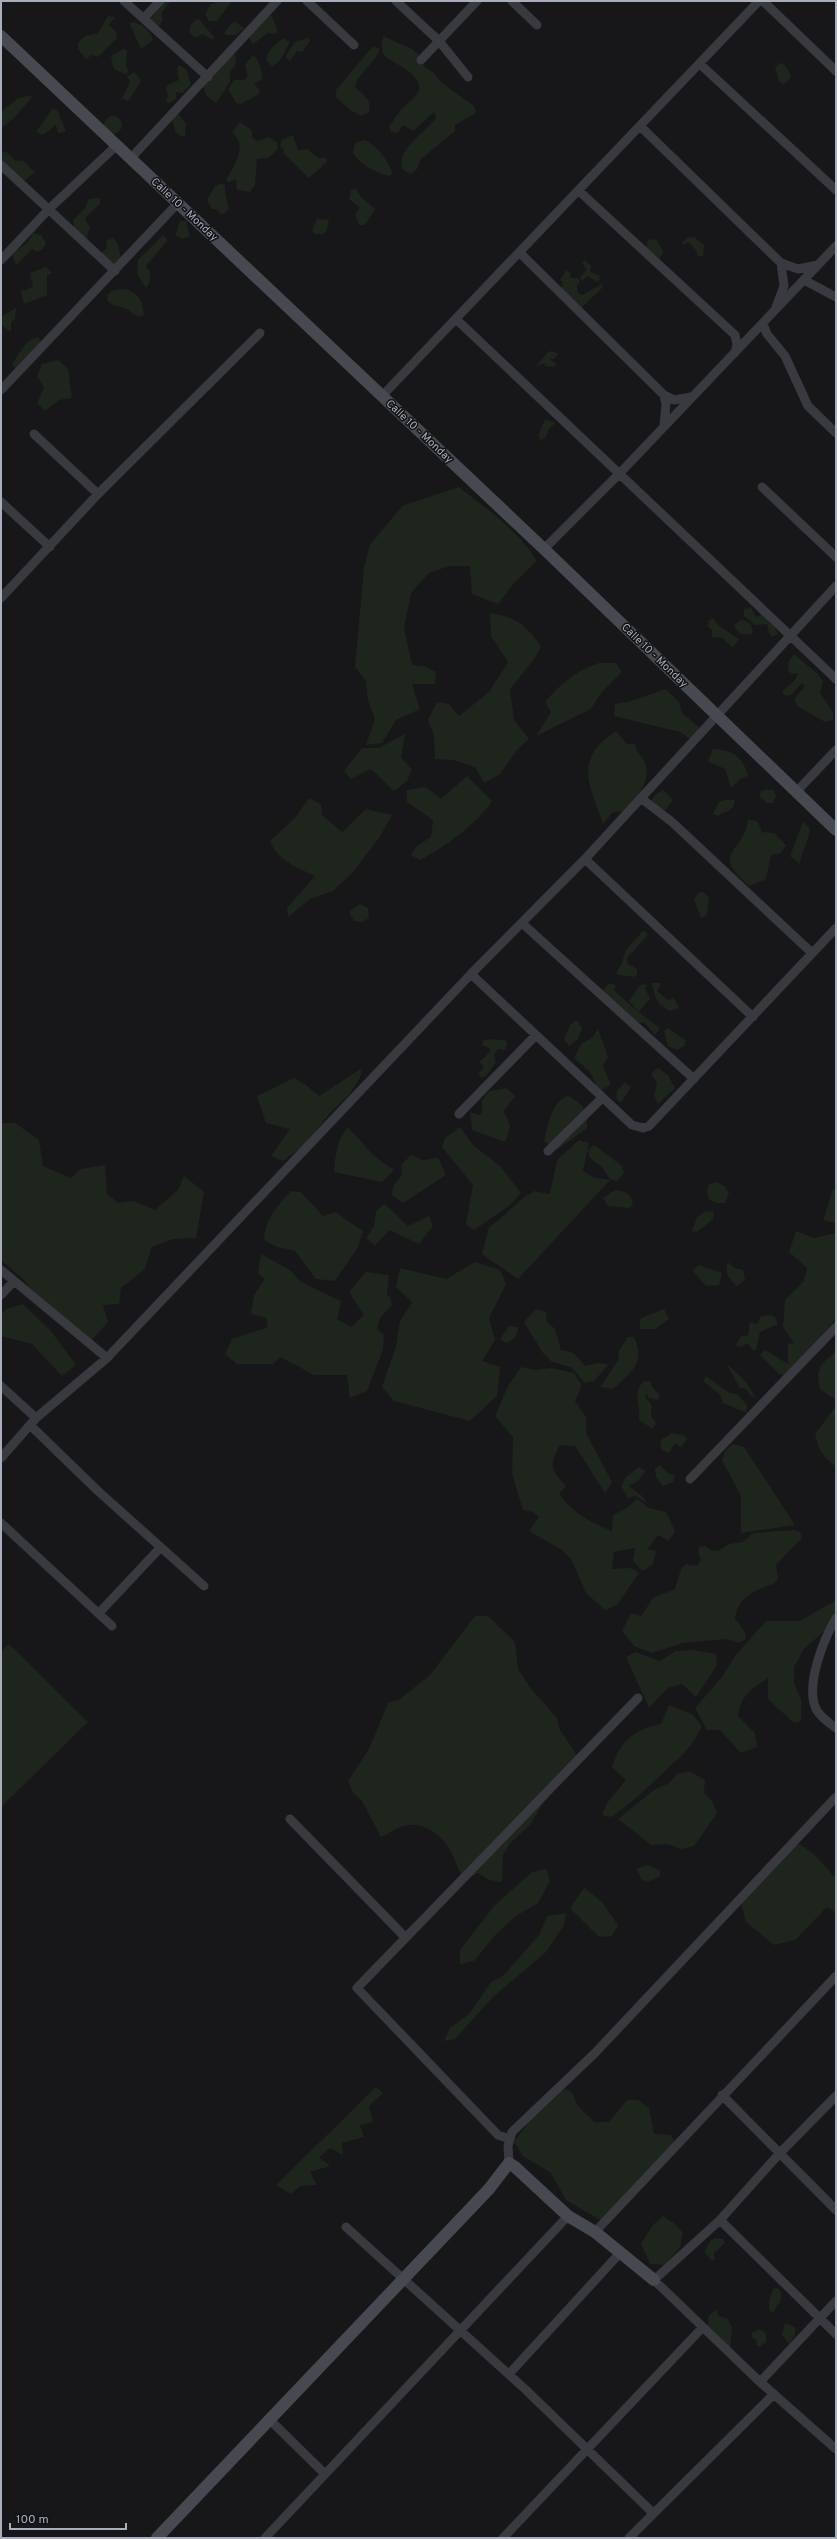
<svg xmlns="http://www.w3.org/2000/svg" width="837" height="2539" font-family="Overpass,sans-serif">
<rect width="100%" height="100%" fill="#17171a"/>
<path fill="#1d251d" d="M165,1H171L161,13L163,19L156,31L150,20Z
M218,1H232L217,21H209L205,14L210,5Z
M108,16L115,17L109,25L116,32L117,38L98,57L92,55L86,59L78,49V43L85,36L98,33Z
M267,16H272L278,31L275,34L268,33L253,44L250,39V35Z
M198,18L214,37V40L202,34L195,38L189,32L191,24Z
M131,22C140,22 152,32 153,40L141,49L130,25Z
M235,22L244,28L236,35H226L224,33L231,24Z
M383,36L412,49L419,55L424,66L435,74L442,83L474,106L476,113L455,125V131L421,159L417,169L411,174L402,169C397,149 425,132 436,118L434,112L413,131L403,125L398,133L391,132L389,127C394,120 398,112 404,107C409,102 413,100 417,94C428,76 395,65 385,56C380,51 382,42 383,36Z
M283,38L290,42L279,62L272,66L266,60C267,49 276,45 283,38Z
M308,38L310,41L302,52L297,51L290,61L285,57L295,42Z
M373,46L380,49C375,64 359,71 355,87C364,95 372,100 369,112L361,116L350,110L336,97V90Z
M124,49L127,51L126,66L129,72L126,74C109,68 115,70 111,56Z
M235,54L236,64L230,72V82L216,103L206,95L203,86C209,79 228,56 235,54Z
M252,56L256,57L261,68L262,80L254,83L259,90V94L241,104L236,103L228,89L234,80H244L248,76L245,65Z
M780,63L784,64L791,75L789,80L783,84L779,81L775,68Z
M179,65L187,70L191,84L183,93L176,92V99L169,103L166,100L168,96L166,86L179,80L177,68Z
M134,72L140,79V83L128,101L122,98L130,82L127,77Z
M34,95L13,119L1,128L2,111L18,98Z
M52,109H57L66,132L58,133L56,125L43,135L36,132Z
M175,115H179L186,123L185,136H181L175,131L172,119Z
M104 125a9 9 0 1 1 18 0a9 9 0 1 1-18 0Z
M240,122L252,130V138L258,141L269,137L277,142L278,149L268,158L257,159L255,185L250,192L237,190L236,180L227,182V178C235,165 248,144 232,133Z
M293,135L298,150L307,149L318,158H326L327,162L309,178L283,153L284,150L280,146L282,140Z
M364,140C381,148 385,158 393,173L390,176C376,173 360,165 353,153L355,143Z
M5,151L16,161L22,160L35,172L23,182L1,165V153Z
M222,183L225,186C224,195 229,201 228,210L222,215L216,209H212L207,200L215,186Z
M356,189L361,197L375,209L365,225H359L355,214L360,208L349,199L351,190Z
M100,198V204L85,218L90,228L86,240L75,231L73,220L85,208L89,199Z
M317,219L329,220L327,230L323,234H315L312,230Z
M180,221H186L190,237L182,239L175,235Z
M33,233L41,235L46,243L43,249L37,252L32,249L16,265L12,253L27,243Z
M163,235L168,240L146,266L150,272V281L146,288L137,274L138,260Z
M694,237L704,245L703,256H698L696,250L688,242L684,245L682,243L687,238Z
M113,238L118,244L121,259L116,267L100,254L107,248L106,241Z
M653,239L657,240L663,251L660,259L646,249L648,241Z
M585,260L591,266L590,272L599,275L600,279L597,282L588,276L582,281L580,278L587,269L582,263Z
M46,267L52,273L47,275V295L24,304L21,290H26L33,286L30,273Z
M566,270L571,273L570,278H578L580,281L577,286L578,293L582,295L602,284V288L581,308L560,290L563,283L560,280Z
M125,289C140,295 142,299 144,315C133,319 133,311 124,308C117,305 113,307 107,300L108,294L114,290Z
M16,308L15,319L11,322V332L1,325V317Z
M38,337L41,342L16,369L12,365C19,354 24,341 38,337Z
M552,351L558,354L554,359H549L557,364L555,367L545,366V363L536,366L548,352Z
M58,360L68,369L72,398L59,400L45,411L37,403L44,387L37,376L42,364Z
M545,419L555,423L549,429L545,438L541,440L538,436Z
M459,487C487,509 518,530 537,561L514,583L498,604L472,594L470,566H449L429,573L411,593L404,628L412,665L424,666L436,672L435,684H412L420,709L396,720L382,743L366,745L375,719L368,701L366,681L355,667L364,568L370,545L402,506Z
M751,607L756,617L764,613L770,624H773L778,634L772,637L769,633L767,624L755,625L744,616V609Z
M490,613C519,618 524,624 541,646L535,658L510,689L514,720L529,739L517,750L500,774L484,783L475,767L453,760L435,759L434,736L428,720L437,702L449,704L459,716L489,692L508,662L491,636Z
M711,616L719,626L739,639L733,648L722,638L712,637V630L706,625H709L708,619L712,620Z
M741,619L751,624L753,633C746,637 738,634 734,626Z
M794,654L818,674L823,682L820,693L833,712V720L825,722L797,706L794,699L805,687L802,683L791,695L785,696L782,691L795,680L798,673L792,674L788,670L789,661Z
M599,663H616L622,672L601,693L591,709L536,736L551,712L545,702C561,683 576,671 599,663Z
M666,689L679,702L682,713L699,727L693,741L680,732L614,716L615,704L628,702Z
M616,731L627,744H635C636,751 641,755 644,761C653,779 637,798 626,811L613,812L603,824C589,784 573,759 616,731Z
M405,734L401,757L412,770L407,781L394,791L371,769L351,779L344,771L362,748H379Z
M713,749C732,750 743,756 748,776L740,779L731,788L725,769L708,761Z
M467,776L492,801C477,824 445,847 420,860L411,855L417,846L431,837L433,820L407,802V790L426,787L441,799Z
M767,789L774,790L776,796L773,803H768L759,797L761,791Z
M663,790L673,800L663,813L650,803L656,794Z
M309,798L321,804L322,815L342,832L366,809L392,815L379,838L353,872L333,891L310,899L288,917L287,908L315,876C297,867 278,861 270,841L295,818Z
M724,800H735C734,812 726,810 718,816L713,814L719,802Z
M748,819L758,822L762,832L774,833L786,845L781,853L771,855L766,879L750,886C707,852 746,852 748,819Z
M803,822L809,827C811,840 801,850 800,864L790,856Z
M703,892L709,897L707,915L701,918L694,899L698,893Z
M360,904L368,908L369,918L362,922L354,921L349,912Z
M643,931L647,933V936L627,958L628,964L637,969V975L634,977L619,975L616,973L622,964L625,951Z
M609,983L616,985L614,990C629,1005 643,1016 660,1028L655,1035L645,1023L638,1022L622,1011L620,1006L602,991Z
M652,983H661L657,991L668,1000L674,998L679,1008L670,1011C656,1004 655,998 652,983Z
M641,984L647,985L645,989L650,998L639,1012L629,1001Z
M577,1020L582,1028L578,1039L569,1046L564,1040L570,1025Z
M668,1028L686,1040L684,1046L677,1050L668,1046L664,1031Z
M598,1029L608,1057L603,1066L611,1085L599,1091L590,1072L574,1058L581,1044L592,1038Z
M492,1039L507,1041L506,1050L498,1049L494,1055L496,1062L486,1076L481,1078L478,1072L483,1069V1065L479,1062L490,1052L489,1048L482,1045L484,1040Z
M362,1068L360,1078L349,1095L332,1111L303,1146L283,1161L271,1156L290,1129L266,1123L257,1096L294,1078L306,1085L319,1096Z
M658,1068L668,1075L675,1088L658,1104L654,1096L657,1083L651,1074Z
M625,1082L631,1087L621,1103L616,1098L617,1091Z
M507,1088L515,1096L503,1112C512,1124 511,1129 505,1142L472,1130L470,1112L479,1115L482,1112V1101L489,1091Z
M568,1096C583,1104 588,1110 587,1128L557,1150L544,1141C548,1126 551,1101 568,1096Z
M1,1123H15L39,1140L43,1166L71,1178L81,1169L105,1165L107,1194L118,1203L134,1201L155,1210L178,1190L184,1176L204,1192L196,1238L173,1239L152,1247L144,1270L121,1288L119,1304L103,1305L108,1322L91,1341L37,1297L25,1281L1,1260Z
M348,1127L373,1155L394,1170L382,1182L334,1172C335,1156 337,1139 348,1127Z
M460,1127L473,1145L500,1166L521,1193L509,1206L474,1230L466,1224L473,1185L442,1147L445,1138Z
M579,1140L589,1143L583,1171L595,1178L610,1180L518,1279L482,1254L489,1227C506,1216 515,1202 534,1191L550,1194L557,1160Z
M594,1145L622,1166L624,1173L617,1181L610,1179L602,1167L589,1157L588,1150Z
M411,1155L423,1160L438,1158L446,1175L403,1203L392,1195L393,1186L402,1175L401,1165Z
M716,1182L724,1186L729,1193L725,1203H717L709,1200L707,1191L709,1184Z
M833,1189L836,1190V1226L835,1223L823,1220Z
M615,1190C624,1191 632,1193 633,1204L630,1208L608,1206L603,1198Z
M291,1191L301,1192L323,1216L335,1212L363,1231L358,1247L335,1281L316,1279L295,1251L277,1247L264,1240C265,1219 277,1206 291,1191Z
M385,1204L408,1226L429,1216L433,1226L419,1244L389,1230L375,1246L366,1238L374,1226L376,1211Z
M706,1211L714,1212L713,1219L697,1232L692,1231L697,1217Z
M796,1231L814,1238L836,1233V1319L786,1375L779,1374L760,1355L765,1350L788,1364V1344L794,1343L783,1327L785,1300L804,1281L807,1268L789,1252Z
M261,1254L291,1271L301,1282L341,1301L337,1319L351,1327L364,1315L349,1292L366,1272L389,1275L387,1295L390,1297L392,1305L380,1318L377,1329L384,1335L383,1350L367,1391L350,1398L347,1375H314L280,1357L273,1364H237L225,1354L232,1339L268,1327L266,1318L251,1314L254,1295L265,1279L258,1274Z
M475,1262L500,1270L506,1284L489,1318L495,1340L482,1361L500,1367L497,1396L470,1421L394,1401L382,1387L396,1346L400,1321L412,1302L396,1287L400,1268L446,1279Z
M728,1262L734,1268L743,1270L745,1280L737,1286C729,1278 724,1274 728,1262Z
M698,1265L722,1273L719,1285L706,1286L693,1271Z
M23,1304L51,1331L76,1365L62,1376L32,1344L1,1336V1315L6,1309Z
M536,1309L546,1312L547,1322L555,1329L561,1350L574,1353L585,1366L598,1363L609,1364L594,1381L585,1383L571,1367L552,1362L543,1353L524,1322Z
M664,1309L669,1319L655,1329H639L641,1318Z
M770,1315L775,1317L778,1324L760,1332L756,1350H752L748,1343L741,1347L735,1346L741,1336H748L750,1322L757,1324L761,1316Z
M509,1326L518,1327C517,1336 514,1340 506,1343L500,1339Z
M628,1337H634C646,1362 631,1373 613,1389L600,1387L619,1359L618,1352Z
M836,1351V1400L820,1389C815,1368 821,1364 836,1351Z
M726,1363L746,1382L755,1397L751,1396L746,1389L740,1388Z
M521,1367L535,1370L551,1368L574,1373L582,1386L575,1401L586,1417V1433L612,1482L605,1493L575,1446L560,1445C549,1465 550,1469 566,1486L559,1494C575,1515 589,1521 612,1531L613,1515L627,1508L637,1499L649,1508L666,1512L675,1531L669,1541L658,1535L648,1549L656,1551L653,1564L643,1571L633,1561L635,1548L614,1552L612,1569L631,1568L639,1573L617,1605L605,1610L586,1593L571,1559L562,1550L529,1531L539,1517L533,1512L523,1510L512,1474L513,1437L495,1416L508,1386Z
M706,1376L730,1393L737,1394L747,1405V1413L723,1403L720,1395L703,1381Z
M645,1381L651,1382L652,1387L660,1395L658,1400L649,1398L647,1394L645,1396L652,1406L651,1416L656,1423L653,1429L639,1420C641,1407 631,1390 645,1381Z
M836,1406V1467C823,1457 818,1449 815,1434Z
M672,1433L683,1435L687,1439L681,1447L675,1443L669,1453L662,1450L660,1445L662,1439Z
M733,1444L744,1447L795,1525L741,1533V1496L722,1460L725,1451Z
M660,1465L669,1474L675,1475L673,1482L663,1486L656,1477L655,1468Z
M639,1467L645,1471L638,1481L629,1486L641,1495L647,1503L635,1496L628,1498L621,1486L626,1477Z
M794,1530L800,1532L802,1538L776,1565L778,1578L775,1583C756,1590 738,1596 735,1618L746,1634L745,1640L739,1643L727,1639L683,1643L652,1653L634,1646L622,1631L631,1613L641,1616L653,1598L675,1589L681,1569L686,1564L692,1566L698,1565L701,1559L698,1553L699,1547L705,1546L711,1550L718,1551L729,1544L743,1542L753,1533Z
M836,1600V1615L822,1633L804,1649L794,1667V1683L801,1699V1721L794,1723L768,1699V1678C751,1689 742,1694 738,1716L755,1733L757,1747L741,1753L720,1730H707L695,1708L722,1677L735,1656L766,1621H800Z
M475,1616H488L515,1642L518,1669L532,1690L557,1718L560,1730L575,1752L579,1764L545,1800L530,1825L510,1843L503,1855L502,1882L489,1880L478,1873L466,1879C457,1870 459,1869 454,1858C446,1838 426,1820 403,1826C396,1828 389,1834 381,1837L362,1801L353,1793L348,1781L369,1749L388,1703L400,1699L430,1675Z
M9,1644L88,1722L1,1807V1651Z
M691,1650L716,1654L717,1665L696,1697L682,1684L668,1688L649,1708L626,1657L635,1652L660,1661L676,1651Z
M669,1705L693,1715L702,1726C691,1749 681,1756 663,1773C646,1789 631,1804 611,1817L602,1815L607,1803L626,1780L612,1767C619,1742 635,1729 661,1724Z
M689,1771L705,1780L704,1793L712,1801L717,1813L694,1846L681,1849L668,1844L651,1845L618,1819L654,1790L669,1783L677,1774Z
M795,1844C806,1844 827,1866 833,1876L836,1875V1913L827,1907L795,1940L774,1945L746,1922L741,1904Z
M648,1865L660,1870V1876L648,1882L642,1880L636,1869Z
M546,1869L550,1881L538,1903L516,1916L497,1933L474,1961L460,1964V1950L494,1906L532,1872Z
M584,1888L601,1901L618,1925L612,1936L599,1937L570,1908Z
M566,1913L564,1925L546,1952L493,1997L455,2039L444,2041L450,2028L469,2014L491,1982L503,1976L539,1935L547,1916Z
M376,2087L383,2093L369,2106L373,2122L360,2125L364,2137L342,2143L343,2155L330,2148L319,2157L330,2166L310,2172L317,2185L301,2186L291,2194L276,2185Z
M564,2089L572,2092L578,2106L594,2122H609L627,2100H638L649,2108L654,2134L671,2135L674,2141L670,2150L602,2221L566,2200L551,2173L523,2156L514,2142L529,2122Z
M663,2216L675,2224L683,2233L680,2247L665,2265L650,2264L641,2244L653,2225Z
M716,2238L723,2239L725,2243L713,2254L715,2259L712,2261L704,2252L711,2240Z
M774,2288L779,2289C785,2300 778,2303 773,2313L769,2310C769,2301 769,2296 774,2288Z
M716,2309L719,2316L728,2319L732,2328L730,2347L724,2349L708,2332V2317Z
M785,2323L795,2327V2335L789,2344L782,2335Z
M758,2330H762L766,2334V2342L761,2346H757L756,2340L751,2337L752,2333Z"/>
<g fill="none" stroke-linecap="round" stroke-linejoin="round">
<path stroke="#383a3f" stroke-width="9" d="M124,1L208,77
M307,1L354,45
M396,1L439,41L468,77
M512,1L537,25
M763,1L836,71
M144,18L160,1
M421,60L477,1
M700,64L836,190
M640,126L781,263L784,286L776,307
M131,158L277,1
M1,165L115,271
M579,191L735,335L737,345L735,353
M520,253L664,395L674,400L691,397
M1,260L49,209L117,145
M781,263L798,269L818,265
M804,280L836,297
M456,319L836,679
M763,324L767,334L785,356L808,406L836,433
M1,390L178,203
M382,396L759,1
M664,426L666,404L664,395
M34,434L98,494
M762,487L836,557
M1,502L50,547
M544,549L620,473L836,246
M1,598L98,494L260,333
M796,792L836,750
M642,799L672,822L812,953
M585,859L753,1017
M523,924L694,1079
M471,974L632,1125L643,1128L649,1126L836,928
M459,1114L536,1035
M548,1151L602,1098
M1,1270L107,1358
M1,1295L14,1281
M1,1386L36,1418
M30,1425L98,1491L204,1586
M1,1458L36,1418L107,1358L471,974L585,859L836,586
M690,1479L836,1327
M1,1523L112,1626
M99,1613L160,1548
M836,1618C824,1639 805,1684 816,1709C820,1717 829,1723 836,1728
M290,1819L405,1937
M722,2095L836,2210
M836,2096L779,2154L720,2220L654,2280L760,2382L836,2449
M510,2139L498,2135L357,1988L638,1698
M509,2163L508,2146L512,2132L595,2053L836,1797
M720,2220L836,2334
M346,2227L526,2390L653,2513
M595,2232L836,1976
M509,2374L620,2253
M760,2382L836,2301
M270,2420L325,2474
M265,2538L568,2216
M503,2538L703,2327
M629,2538L774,2394"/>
<path stroke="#46494f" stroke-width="12" d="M1,36L544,549L836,830
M157,2538L489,2189L509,2163L515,2167L568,2216L595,2232L654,2280"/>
</g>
<g text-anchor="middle" stroke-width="3" stroke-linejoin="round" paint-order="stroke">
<g font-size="11" fill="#a8afbb" stroke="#121215">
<text transform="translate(185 209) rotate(43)" y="4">Calle 10 - Monday</text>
<text transform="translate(420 431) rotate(43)" y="4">Calle 10 - Monday</text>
<text transform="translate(655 655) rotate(44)" y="4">Calle 10 - Monday</text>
</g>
</g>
<rect width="837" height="2539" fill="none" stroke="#a8afbb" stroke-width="4"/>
<path d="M10 2523v6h116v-6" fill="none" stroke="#a8afbb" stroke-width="2"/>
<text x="16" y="2523" font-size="12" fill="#a8afbb" stroke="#121215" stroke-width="3" paint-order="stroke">100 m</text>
</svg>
